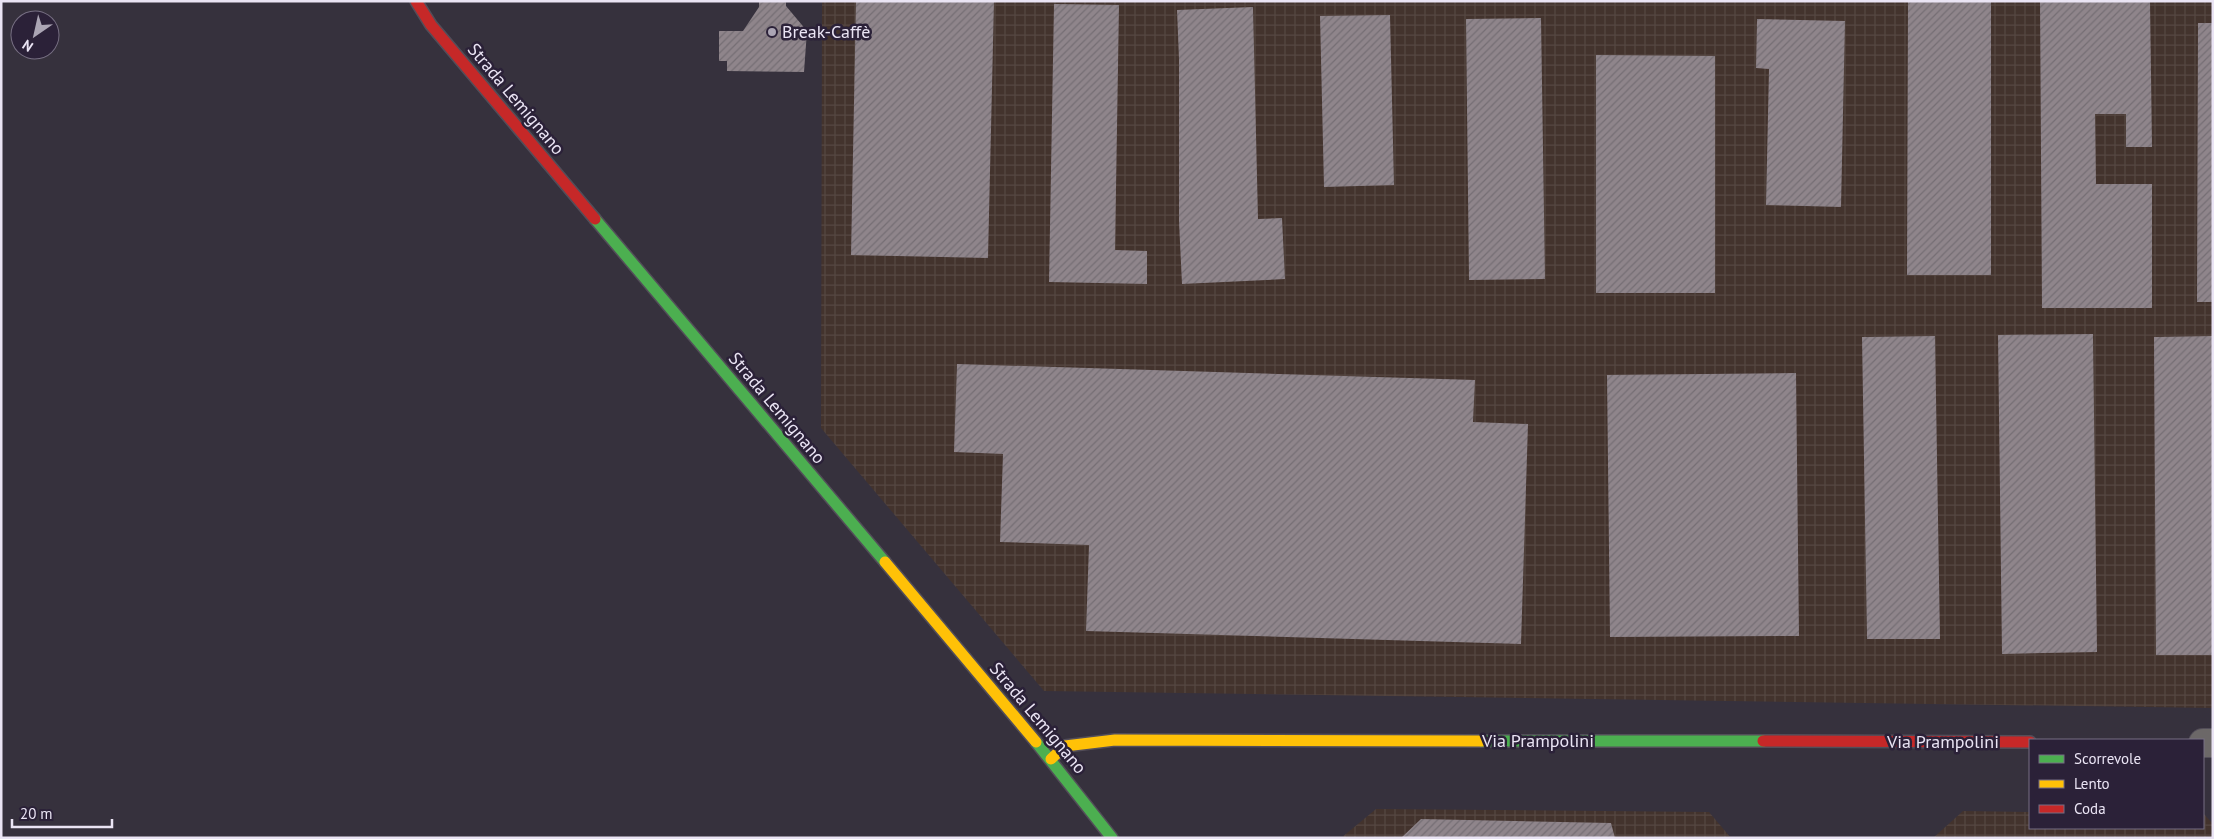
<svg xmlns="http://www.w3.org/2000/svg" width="2214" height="839" font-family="'PT Sans',sans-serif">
<defs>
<pattern id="industrial-grid" width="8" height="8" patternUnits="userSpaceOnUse" patternTransform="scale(1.25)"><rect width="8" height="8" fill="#43332d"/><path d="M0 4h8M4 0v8" fill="none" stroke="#554742"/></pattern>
<pattern id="building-hatch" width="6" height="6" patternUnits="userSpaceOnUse" patternTransform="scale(1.25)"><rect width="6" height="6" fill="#8f858b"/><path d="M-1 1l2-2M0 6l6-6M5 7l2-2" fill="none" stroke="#756e74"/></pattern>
</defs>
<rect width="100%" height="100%" fill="#36313d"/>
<path fill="url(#industrial-grid)" d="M822,1H2213V708L1044,691L821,428Z
M1376,809L1709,812L1731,838H1341Z
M1963,811L2030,812V828H2203V813L2213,824V838H1933Z"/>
<path fill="url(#building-hatch)" d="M759,1H786V6L807,31L804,72L727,71V61H719V31H743L759,7Z
M856,1H994L988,258L851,255Z
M1908,1H1991V275H1907Z
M2040,1H2150L2152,147H2126V114H2095L2096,184H2152V308H2042Z
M1054,4L1119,5L1115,250L1147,251V284L1049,282Z
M1253,7L1258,219L1282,218L1285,279L1182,284L1179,222V59L1177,10Z
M1390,15L1394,185L1324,187L1320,16Z
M1541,18L1545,279L1469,280L1466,19Z
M1757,19L1845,21L1841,207L1766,205L1769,69L1756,68Z
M2198,23H2213V302H2197Z
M1596,55L1715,56V293H1596Z
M2093,334L2097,652L2002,654L1998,335Z
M1935,336L1940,639H1867L1862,337Z
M2213,336V655H2156L2154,337Z
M957,364L1475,380L1473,422L1528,424L1521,644L1086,631L1089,545L1000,542L1003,454L954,452Z
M1796,373L1799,636L1610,637L1607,375Z
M1421,819L1611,823L1615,838H1401Z"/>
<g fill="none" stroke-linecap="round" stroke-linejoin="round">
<defs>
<path id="street" d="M2203,743H2213"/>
<path id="fast" d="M595,219L885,562
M1482,741H1763
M1036,742L1112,838"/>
<path id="slow" d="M885,562L1036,742
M1051,759L1065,746L1115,740L1482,741"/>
<path id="jam" d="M416,1L431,25L595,219
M1763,741L2030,742"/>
</defs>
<use href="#street" stroke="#534e59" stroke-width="30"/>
<use href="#fast" stroke="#534e59" stroke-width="14"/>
<use href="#slow" stroke="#534e59" stroke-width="14"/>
<use href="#jam" stroke="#534e59" stroke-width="14"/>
<use href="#street" stroke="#6c6868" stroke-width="28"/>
<use href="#fast" stroke="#4caf50" stroke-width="11"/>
<use href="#slow" stroke="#ffc107" stroke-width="11"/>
<use href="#jam" stroke="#c62828" stroke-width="11"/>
</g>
<circle fill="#aba5b4" stroke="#2b2138" stroke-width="2" cx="772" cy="32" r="5"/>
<g text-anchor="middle" stroke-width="5" stroke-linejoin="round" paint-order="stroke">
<g font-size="18" fill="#eae4f4" stroke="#2b2138" text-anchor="start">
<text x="782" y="38">Break-Caffè</text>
</g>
<g font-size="18" fill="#eae4f4" stroke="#2b2138">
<text transform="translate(516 99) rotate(50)" y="6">Strada Lemignano</text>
<text transform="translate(777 408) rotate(50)" y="6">Strada Lemignano</text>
<text transform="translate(1038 718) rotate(50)" y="6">Strada Lemignano</text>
<text x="1538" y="747">Via Prampolini</text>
<text x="1943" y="748">Via Prampolini</text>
</g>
</g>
<rect width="2214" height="839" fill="none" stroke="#eae4f4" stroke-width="5"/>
<rect x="2029" y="739" width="175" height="90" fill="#2b2138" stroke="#776f83"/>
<rect x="2039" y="755" width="25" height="8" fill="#4caf50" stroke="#776f83"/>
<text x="2074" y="764" font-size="15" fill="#eae4f4">Scorrevole</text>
<rect x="2039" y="780" width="25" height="8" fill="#ffc107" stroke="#776f83"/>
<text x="2074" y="789" font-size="15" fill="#eae4f4">Lento</text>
<rect x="2039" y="805" width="25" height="8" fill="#c62828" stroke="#776f83"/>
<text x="2074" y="814" font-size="15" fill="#eae4f4">Coda</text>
<g transform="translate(35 35) rotate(214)"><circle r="24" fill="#2b2138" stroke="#776f83"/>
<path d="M0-4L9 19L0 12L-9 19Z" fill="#aba5b4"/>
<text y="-8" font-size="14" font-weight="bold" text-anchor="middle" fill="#eae4f4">N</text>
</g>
<path d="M12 819v8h100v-8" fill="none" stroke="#eae4f4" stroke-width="2.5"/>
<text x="20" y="819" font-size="15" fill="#eae4f4" stroke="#2b2138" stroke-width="4" paint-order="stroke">20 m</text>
</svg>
